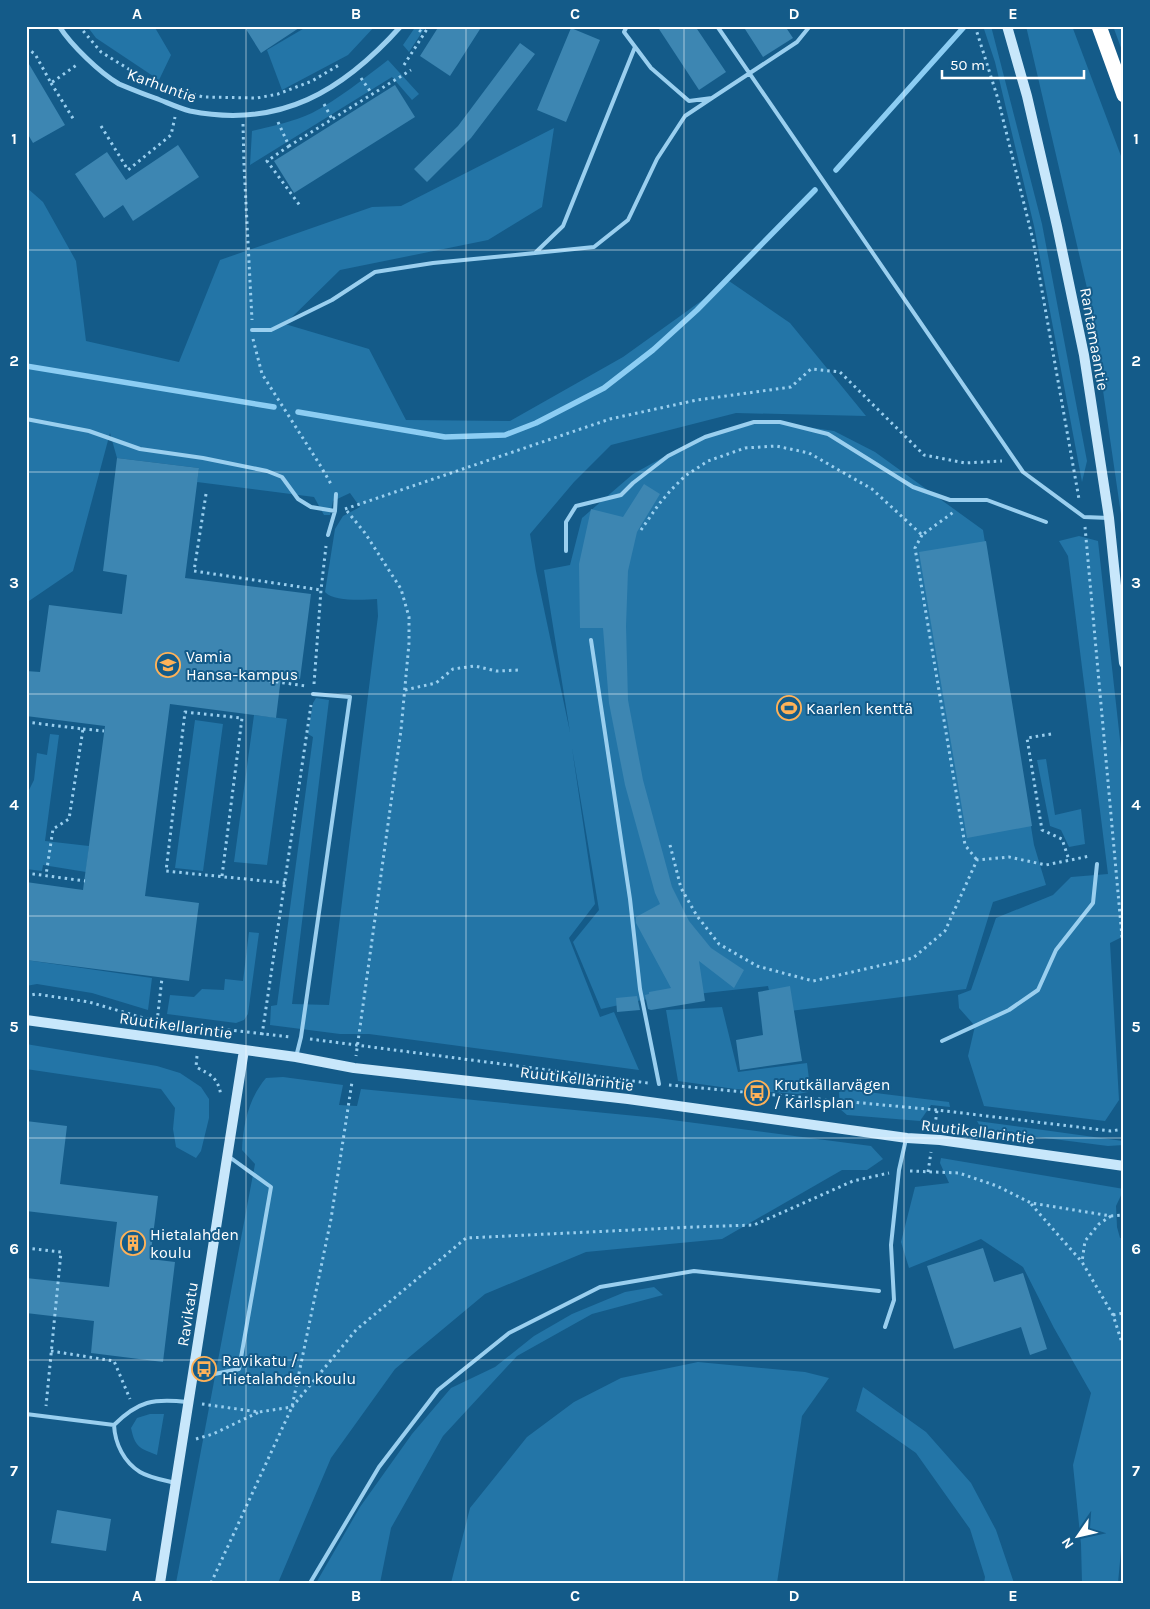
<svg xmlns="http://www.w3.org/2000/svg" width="1150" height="1609" font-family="Karla,sans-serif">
<rect width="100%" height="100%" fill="#145b89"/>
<path fill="#2375a7" d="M87,26H154L171,55L159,80L96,38Z
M308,26H375L348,55L282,90L267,50Z
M416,26H426L409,52L403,45Z
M983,26H991L1042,224L1087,461L1082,482L1034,226L995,62Z
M1026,26H1072L1124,164V535L1090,301Z
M1113,26H1124V56Z
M388,60L419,94L412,100L392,77L250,165L252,131C272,126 293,122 312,113C339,99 363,79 388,60Z
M554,128L542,207L488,240L340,270L285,324L369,349L406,420L510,421L623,357L729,281L790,323L866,416L736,413L611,445L574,482L530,534L536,571L570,732L544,570L570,565L582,518L633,474L698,438L767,421L834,431L875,452L983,530L1034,845L1046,885L993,902L966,989L774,1013L768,986L642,1000L601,1009L573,942L599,910L572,748L595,904L569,938L600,1017L614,1012L639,1070L369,1034H340L270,1025L271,1006L277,1005L313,737L308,734L313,703L316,698L329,700L292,1004L329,1005L378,616L377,599C364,600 334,602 325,592L335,529L343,516L360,507L350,493L333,501L330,515H324L314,497L197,482L199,468L117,458L110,433L73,571L26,603V187L43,202L76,261L86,341L179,362L220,260L372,207L401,206Z
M1079,536L1098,541L1124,776V936L1110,943L1119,1100L1105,1121L984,1106L968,1056L975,1026L959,1008L958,995L971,990L996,918L1053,895L1071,877L1108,874L1068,556L1059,541Z
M254,715L287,719L267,865L234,862Z
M195,720L223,724L203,871L175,868Z
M50,734L59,735L45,841L89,846L86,872L43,865L42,871L26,869V796L34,780L37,753L47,755Z
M1046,759L1055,815L1081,809L1085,844L1069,847L1061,830L1050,826L1037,760Z
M249,932L259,933L248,1014L244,1020L236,1023L167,1014L170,995L194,997L202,989L224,990L225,979L243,981Z
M26,960L152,978L148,1010L92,993L37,984L26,986Z
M722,1007L738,1072L807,1063L810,1087L808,1092L798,1094L735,1089L678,1081L666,1010Z
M26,1044L157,1066L180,1073L201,1087L209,1099V1118L201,1151L196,1158L176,1147L173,1129L175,1108L161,1089L26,1069Z
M283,1077L343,1085L339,1105L357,1106L361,1089L657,1118L871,1146L883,1159L867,1170H842L722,1239L586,1252L485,1294L395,1369L331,1458L278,1583H176L255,1164L242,1150C243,1124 249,1098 266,1078Z
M843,1089L949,1102L950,1107L931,1105L920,1121L847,1115L840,1109L839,1092Z
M977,1121L1123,1141L1124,1145L1108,1146L982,1130Z
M941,1158L1124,1189L1116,1206L1117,1227L1120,1238H1124V1518L1118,1583H1082L1081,1544L1073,1465L1091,1393L1054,1328L1023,1267L981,1239L909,1268L901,1242L915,1187L949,1183L940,1163Z
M654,1287L663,1295L592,1314L517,1356L443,1436L391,1528L380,1583H316L360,1507L412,1434L451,1388L495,1367L534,1336L572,1314L625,1292Z
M698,1362L805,1372L829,1378L802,1416L777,1583H451L470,1508L527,1437L574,1402L621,1378Z
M863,1387L926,1432L971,1483L996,1530L1014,1583H984L985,1577L970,1529L916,1453L856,1411Z
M150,1414H164L157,1455C139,1448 135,1447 131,1428L137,1418Z"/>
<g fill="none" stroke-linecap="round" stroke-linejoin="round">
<path stroke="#8ccdf3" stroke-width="5.5" d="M836,170L964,27
M26,366L274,407
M298,412L445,437L505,435L536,423L604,388L653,350L697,310L815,190"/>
</g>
<path fill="#3d86b2" d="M244,26H302L261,53Z
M439,26H482L450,76L420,56Z
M657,26H695L726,72L699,90Z
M743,26H785L793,38L763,57Z
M571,28L600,40L566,122L537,110Z
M520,43L535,54L471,138L427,182L414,169L458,126Z
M26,59L65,125L33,143L26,131Z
M395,85L415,117L294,193L274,161Z
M178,145L199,177L133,221L123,205L104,218L75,174L107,152L126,180Z
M117,458L199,468L185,578L311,594L300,679L281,677L276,718L170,704L145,896L199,903L189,981L26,960V882L83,890L105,726L26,716V671L40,672L49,605L122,614L127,575L103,571Z
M644,484L660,494L637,532L628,571L626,626L628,700L643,780L672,887L689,921L711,948L744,970L734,988L699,961L705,1001L651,1010L648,1009L645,995L649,994V992L671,988L636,923V917L660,904L655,893L625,785L609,703L603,628H580L579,564L591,509L623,517Z
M986,541L1032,826L967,838L919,552Z
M790,986L802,1061L740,1070L736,1040L763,1035L758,992Z
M637,996L640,1010L617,1012L616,998Z
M26,1121L67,1126L60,1184L158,1196L150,1259L175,1262L163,1362L91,1353L94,1321L26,1313V1278L109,1287L117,1222L26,1211Z
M983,1248L994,1282L1023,1273L1047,1349L1030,1355L1021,1327L954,1349L927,1266Z
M57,1510L111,1519L106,1551L51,1543Z"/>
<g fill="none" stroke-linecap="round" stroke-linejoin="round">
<path stroke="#9acfef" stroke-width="3" stroke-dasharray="2.5 4" stroke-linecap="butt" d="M79,26L101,52L148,81L203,97L257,98L278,94L312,81L339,65
M414,26L424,34
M975,26L998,99L1033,240L1079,499
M26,48L35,54L51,83L78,64
M404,65L429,26
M361,78L372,94
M51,83L74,120
M324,104L332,119
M278,122L289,146L411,70
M243,124L244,165L252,320
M101,126L128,170L171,135L175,117
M289,146L267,161L301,207
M253,339L262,374L320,465L331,484
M206,494L194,571L321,590
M345,509L610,419L697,400L791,387L811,369L840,372L924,455L965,463L1002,461
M347,511L365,533L401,589L409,617V643L401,730L356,1056
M1085,527L1124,959
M641,530L659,504L671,490L685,476L708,461L745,448L776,446L809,453L872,489L922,535L955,511
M922,535L915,548L965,845L977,860
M251,673L249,678L306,686
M314,684L321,590L326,546
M405,690L436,683L453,669L475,666L496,671L520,670
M26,722L83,729L69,819L53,829L46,875
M83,729L104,731
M1051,734L1027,738L1042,830L1062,839L1069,860
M670,845L681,888L697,916L719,944L757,966L813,981L913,958L945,931L977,860L1009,857L1046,865L1090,856
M26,873L85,881
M222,876L242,718L185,712L166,871L285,883
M26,996L36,994L89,1002L157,1022
M157,1022L162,978
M176,1024L291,1037
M262,1035L311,705
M310,1039L648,1083
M197,1056L196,1067C211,1075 218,1077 221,1096
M669,1085L937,1110L1111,1131L1124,1129
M935,1126L937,1110
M910,1171L959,1173L997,1186L1031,1203L1111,1216L1124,1215
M928,1172L931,1152
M1031,1204L1082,1262
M1111,1216L1099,1224L1085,1241L1082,1262L1113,1315L1124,1349
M26,1248L61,1252L46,1406
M1113,1315L1124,1313
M51,1351L114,1361L130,1399
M202,1404L259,1412L292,1407L356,1330L466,1238L693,1227L754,1225L853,1181L889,1173
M196,1439L213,1434L259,1412
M211,1583L292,1407L331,1219L352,1082"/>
<path stroke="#9acfef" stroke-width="4" d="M627,26L624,32L651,68L689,101L712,98L797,42L810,26
M717,26L1023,472L1084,517L1109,518
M535,253L594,247L628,220L657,159L685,116L712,98
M252,330H271L332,300L375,272L433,263L535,253L563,226L635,47
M26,419L89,431L140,449L203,458L267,471L282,477L298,499L311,507L335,511
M328,535L335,511L336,494
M566,551V522L576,506L621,495L633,483L668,456L705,437L754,422H780L828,434L913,487L950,500H987L1046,522
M591,640L630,899L640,989L659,1084
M942,1041L1009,1010L1038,990L1056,950L1093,903L1097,864
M296,1057L301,1037L350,697L313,694
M885,1327L894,1300L891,1245L899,1170L906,1139
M195,1378L239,1369L271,1187L228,1156
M26,1414L114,1425
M175,1483C164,1480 150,1478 140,1472C124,1462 115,1444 114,1425C138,1401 154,1398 187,1402
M310,1583L379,1467L438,1390L509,1333L600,1287L694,1271L879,1291"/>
<path stroke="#9acfef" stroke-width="5" d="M59,26C71,45 100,73 119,84C131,89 143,94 155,98C166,102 178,108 190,111C280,129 343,91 401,26"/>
<path stroke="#c8e7fb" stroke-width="10" d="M1007,26L1027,96L1057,226L1084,355L1109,518L1124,663
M26,1020L296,1057L354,1068L628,1099L907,1138L940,1140L1124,1166
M160,1583L244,1050"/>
<path stroke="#fff" stroke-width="15" d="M1099,26L1124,95"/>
</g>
<path fill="none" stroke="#fff" stroke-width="1" stroke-opacity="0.55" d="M246,26V1583M466,26V1583M684,26V1583M904,26V1583M26,250H1124M26,472H1124M26,694H1124M26,916H1124M26,1138H1124M26,1360H1124"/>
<defs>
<symbol id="school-ring" viewBox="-11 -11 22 22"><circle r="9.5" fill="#145b89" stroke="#ffb258" stroke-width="1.5"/><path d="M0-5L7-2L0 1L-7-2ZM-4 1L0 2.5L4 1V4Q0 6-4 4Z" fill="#ffb258"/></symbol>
<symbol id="stadium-ring" viewBox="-11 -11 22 22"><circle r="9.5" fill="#145b89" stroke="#ffb258" stroke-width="1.5"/><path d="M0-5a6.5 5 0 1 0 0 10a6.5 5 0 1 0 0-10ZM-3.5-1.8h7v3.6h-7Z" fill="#ffb258"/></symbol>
<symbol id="bus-ring" viewBox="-11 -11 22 22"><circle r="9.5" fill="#145b89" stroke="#ffb258" stroke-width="1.5"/><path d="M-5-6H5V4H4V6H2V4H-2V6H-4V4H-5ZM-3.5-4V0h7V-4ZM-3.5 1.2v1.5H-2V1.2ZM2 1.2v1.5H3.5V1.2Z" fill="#ffb258"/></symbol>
<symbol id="building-ring" viewBox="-11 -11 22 22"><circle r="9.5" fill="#145b89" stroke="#ffb258" stroke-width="1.5"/><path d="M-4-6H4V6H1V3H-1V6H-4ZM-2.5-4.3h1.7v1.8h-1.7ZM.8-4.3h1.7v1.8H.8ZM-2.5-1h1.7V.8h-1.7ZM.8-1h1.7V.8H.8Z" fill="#ffb258"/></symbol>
</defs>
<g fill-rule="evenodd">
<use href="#school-ring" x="154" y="651" width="28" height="28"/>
<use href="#stadium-ring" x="775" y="694" width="28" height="28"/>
<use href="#bus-ring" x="743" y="1079" width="28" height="28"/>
<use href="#building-ring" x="119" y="1229" width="28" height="28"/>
<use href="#bus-ring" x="190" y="1355" width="28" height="28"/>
</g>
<g text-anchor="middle" stroke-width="4" stroke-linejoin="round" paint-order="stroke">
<g font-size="16" fill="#fff" stroke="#145b89">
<text transform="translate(162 85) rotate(20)" y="6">Karhuntie</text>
<text transform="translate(1095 339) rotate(80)" y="6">Rantamaantie</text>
<text transform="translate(176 1025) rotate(8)" y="6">Ruutikellarintie</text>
<text transform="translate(577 1078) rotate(7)" y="6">Ruutikellarintie</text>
<text transform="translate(978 1131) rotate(7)" y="6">Ruutikellarintie</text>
<text transform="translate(187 1314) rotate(-81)" y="6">Ravikatu</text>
</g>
<g font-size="16" fill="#fff" stroke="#145b89" text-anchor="start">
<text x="186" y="662">Vamia<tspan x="186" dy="18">Hansa-kampus</tspan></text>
<text x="806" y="714">Kaarlen kenttä</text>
<text x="774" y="1090">Krutkällarvägen<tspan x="774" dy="18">/ Karlsplan</tspan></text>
<text x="150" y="1240">Hietalahden<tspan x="150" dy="18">koulu</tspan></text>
<text x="222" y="1366">Ravikatu /<tspan x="222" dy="18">Hietalahden koulu</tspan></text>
</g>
</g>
<rect width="1150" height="1609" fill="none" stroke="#145b89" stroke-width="55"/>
<g transform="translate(1078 1536) rotate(236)" stroke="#145b89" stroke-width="4" paint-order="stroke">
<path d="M0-4L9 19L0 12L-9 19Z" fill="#ffffff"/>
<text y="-8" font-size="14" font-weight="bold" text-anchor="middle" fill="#ffffff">N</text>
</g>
<path d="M942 70v8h142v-8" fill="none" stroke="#ffffff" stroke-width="2.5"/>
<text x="950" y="70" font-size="15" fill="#ffffff" stroke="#145b89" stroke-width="4" paint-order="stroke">50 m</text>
<rect x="28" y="28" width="1094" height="1554" fill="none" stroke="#fff" stroke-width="2"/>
<g font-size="16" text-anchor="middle" font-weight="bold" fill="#fff">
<text x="137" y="19">A</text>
<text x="356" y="19">B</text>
<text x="575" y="19">C</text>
<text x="794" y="19">D</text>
<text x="1013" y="19">E</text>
<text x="14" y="144">1</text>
<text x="1136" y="144">1</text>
<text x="14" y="366">2</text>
<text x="1136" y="366">2</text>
<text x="14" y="588">3</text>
<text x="1136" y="588">3</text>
<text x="14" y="810">4</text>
<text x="1136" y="810">4</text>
<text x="14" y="1032">5</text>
<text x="1136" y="1032">5</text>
<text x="14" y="1254">6</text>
<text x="1136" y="1254">6</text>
<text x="14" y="1476">7</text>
<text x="1136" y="1476">7</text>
<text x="137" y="1601">A</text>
<text x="356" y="1601">B</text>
<text x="575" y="1601">C</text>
<text x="794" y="1601">D</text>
<text x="1013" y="1601">E</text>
</g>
</svg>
